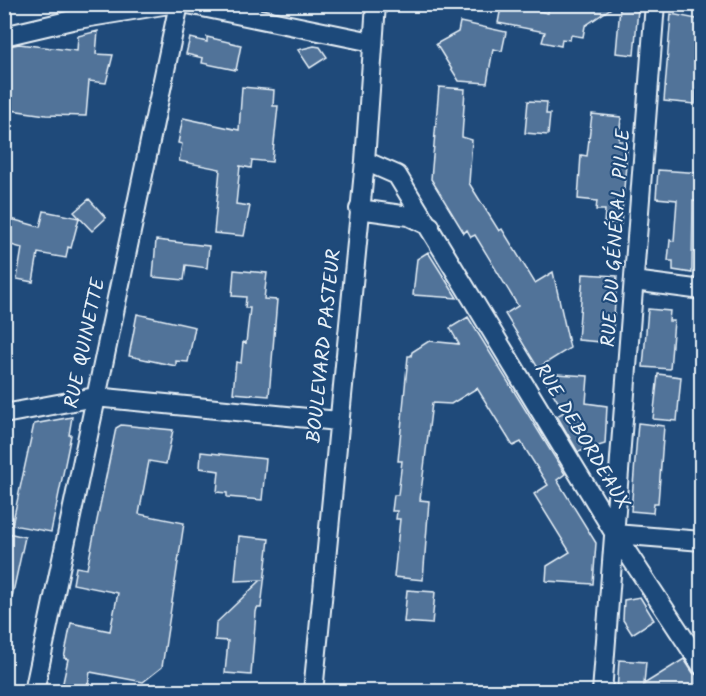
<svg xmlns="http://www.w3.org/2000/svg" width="706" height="696" font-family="Kalam,sans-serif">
<rect width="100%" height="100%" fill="#1f4a7a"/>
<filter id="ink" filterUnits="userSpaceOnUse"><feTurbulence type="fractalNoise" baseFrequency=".0167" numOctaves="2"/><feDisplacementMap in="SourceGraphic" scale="12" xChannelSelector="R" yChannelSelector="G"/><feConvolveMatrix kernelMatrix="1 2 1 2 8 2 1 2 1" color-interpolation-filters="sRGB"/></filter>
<g filter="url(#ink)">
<path fill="#517399" stroke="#e8f1f8" stroke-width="1.5" d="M509,4L548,13L549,4H617L585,26L583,37L571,35L570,40L562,39L561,46L542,42L545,32L498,23L501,7Z
M620,8L638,9L634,55L616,53Z
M671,14L702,20V49L699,48L695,104L664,101Z
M460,22L506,32L502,51L493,49L487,83L459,81L436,44L458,32Z
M98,31L96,54L113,55L106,83L89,81L86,116L46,115L4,109V47L19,44L77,51L78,36Z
M207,37L241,45L236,70L202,63L203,58L186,54L190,38L207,42Z
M314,46L320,47L327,57L310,68L298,50Z
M242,87L274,90L273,106H278L272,162L252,160L251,168L240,166L236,204L250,206L244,236L214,233L220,169L179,161L182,144L178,143L183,118L239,130Z
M439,87L465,89L462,137L472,140L469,183L499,231L502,229L535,283L553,272L570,348L538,368L505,314L518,306L475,235L471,237L467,230L464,233L431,179Z
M528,101L547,102L546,114H550L548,135L525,133Z
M592,114L621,117L619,141H628L621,224L604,223L605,210H596L597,201L578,199L581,155L587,156Z
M658,170L702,173V202L693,201L692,273L673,270V261H668L670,240L674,241L677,200L656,198Z
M89,199L106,218L92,231L74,212Z
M44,211L79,218L71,248L68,247L66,258L38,253L33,282L17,279L22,248L4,243V217L40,227Z
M156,240L209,246L207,268L186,265L184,280L153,277Z
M428,252L457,298L413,295L417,259Z
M234,270L267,273L264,299L277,300L269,396L233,393L236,362L241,363L243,342L246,343L250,308H245L246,297L232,296Z
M583,274L617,276L612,343L578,340Z
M648,309L670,311L669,321H674L670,369L643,367Z
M137,314L195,327L188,362L176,361V366L129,356Z
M468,317L565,474L557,480L596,543L593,584L546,581L547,566L570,552L534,494L548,485L521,442L513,446L477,388L451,404L432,403L420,500L429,501L423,580L394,577L400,519H396L397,511H392L394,495H398L402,461H398L408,356H411L412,352L429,341L459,344L450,328Z
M541,373L588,376L586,403L607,406L605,444L578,452L557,416L564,412Z
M658,374L681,377L677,421L653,419Z
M72,417L69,435H71L51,532L12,525L34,424Z
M638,423L664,426L658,503H654L653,513L631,511Z
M121,425L173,430L166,464L149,461L139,514L184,523L162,667L143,682L90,672L87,692H61L68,659L64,658L71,623L110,631L118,593L73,584L76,567L87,569L116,428Z
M201,452L266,459L262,500L227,497V493L217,492L219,471L200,468Z
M4,532L25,537L12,597L4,596Z
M239,536L269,539L261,608H257L256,612L251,675L225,673L228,641L215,640L216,623L261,580L235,581Z
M407,590L435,592L432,624L404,622Z
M640,597L654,620L632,634L623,620L624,600Z
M684,659L693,673L702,677V687L693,692H617L619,660L646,662L644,684Z"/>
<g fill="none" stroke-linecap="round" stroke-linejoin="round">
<defs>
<path id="street" d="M188,4L372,42
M4,36L72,20L169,4
M365,161L397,175L615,534L702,666
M359,209L409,216L430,226
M634,281L702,290
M4,414L95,397L338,421
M615,534L702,541
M34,692L179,4
M313,692L365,161L376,4
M602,692L655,4"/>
</defs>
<use href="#street" stroke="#e8f1f8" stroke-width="22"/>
<use href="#street" stroke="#1f4a7a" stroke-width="18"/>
</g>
</g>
<g text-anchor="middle" stroke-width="4.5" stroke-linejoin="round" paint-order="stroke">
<g font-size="20" fill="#e8f1f8" stroke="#1f4a7a">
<text transform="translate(615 238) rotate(-86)" y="7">RUE DU GÉNÉRAL PILLE</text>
<text transform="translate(84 343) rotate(-78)" y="7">RUE QUINETTE</text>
<text transform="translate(323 346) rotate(-84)" y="7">BOULEVARD PASTEUR</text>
<text transform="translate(583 436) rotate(59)" y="7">RUE DEBORDEAUX</text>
</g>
</g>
<rect width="706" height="696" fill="none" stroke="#1f4a7a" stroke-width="24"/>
<rect x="12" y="12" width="682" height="672" fill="none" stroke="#e8f1f8" stroke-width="2" filter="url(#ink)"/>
</svg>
